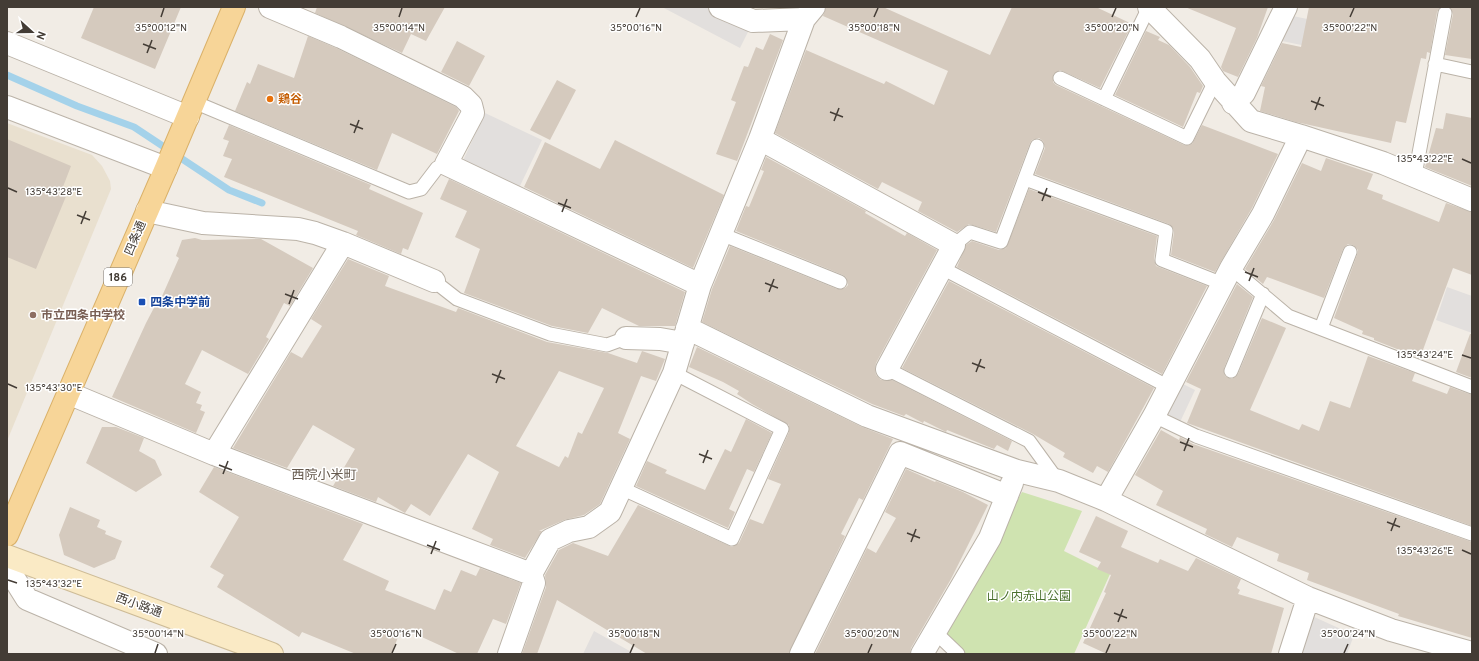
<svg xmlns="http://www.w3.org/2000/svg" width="1479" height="661" font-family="Overpass,'Noto Sans JP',sans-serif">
<rect width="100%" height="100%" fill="#f1ece5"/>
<path fill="#e9e0cf" d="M7,123L92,155L102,166L110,181L111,189L7,441Z"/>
<path fill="#cfe3b0" d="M1022,492L1082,511L1064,551L1110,574L1074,654H966L943,632Z"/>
<path fill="#e2dfdd" d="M662,7H706L742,26L750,28L740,48Z
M1293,16L1350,28L1345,54L1282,41Z
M485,113L542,140L518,190L461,165Z
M1447,287L1472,296V333L1436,320Z
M1179,382L1195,390L1180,422L1170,418L1165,410Z
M1312,616L1354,635L1347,654H1299Z
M594,631L635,654H583Z"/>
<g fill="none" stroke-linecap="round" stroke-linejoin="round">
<path stroke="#a4d2ea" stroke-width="7" d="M7,75L77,106L134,127L229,190L262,203"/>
</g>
<path fill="#d5cabe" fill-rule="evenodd" d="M94,7H181L155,69L81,38Z
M317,7H445L426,41L411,34L402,53L315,13Z
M826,7H883L990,55L1012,7H1096L1132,24L1100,88L1060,70L1053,75V82L1056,85L1184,145L1192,144L1202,125L1278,154L1252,208L1215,272L1171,255L1174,232L1173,228L1169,224L1035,174L1045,148L1043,141L1039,138L1032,140L1030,143L996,232L969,224L957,232L918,211L922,202L882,182L878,189L775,133L806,50L884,84L886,81L934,105L948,71L823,16Z
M1185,7H1268L1257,38L1238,77L1223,71L1221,67L1236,28Z
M1309,7H1440L1437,12L1430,53L1427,52L1426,59L1421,58L1406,123L1396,121L1391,143L1296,122L1260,111L1265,87L1261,86L1282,43L1301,47Z
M1450,7H1472V59L1445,55L1453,14Z
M1146,31L1160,37L1158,40L1169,45L1190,67L1203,86L1200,93L1197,92L1183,127L1115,95Z
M770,34L783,40L737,161L716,154L736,102L731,100L744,66L748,67L756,47L763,50Z
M308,36L336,48L456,107L459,111L437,154L392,133L377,170L235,111L247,82L250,84L258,64L294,78Z
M457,41L485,56L469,86L441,72Z
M557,80L576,90L550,140L530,130Z
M1446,113L1472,118V186L1425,167L1436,128L1443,129Z
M229,125L371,185L369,189L423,213L408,250L403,248L401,254L356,235L358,231L224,177L232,159L223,156L229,141L223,139Z
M7,139L71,166L61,192L67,194L36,269L7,257Z
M615,140L724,195L693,268L524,187L545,142L600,169Z
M766,157L866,211L865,213L905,236L907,233L937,250L876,363L875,369L876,375L881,380H892L1012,441L1008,451L997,445L994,449L947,430L946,432L924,421L923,423L906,414L904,416L872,404L702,322L712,289L730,246L837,289L845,288L848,285L846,277L843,275L736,231L746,206L749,207L764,171L761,170Z
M1326,158L1373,174L1367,189L1383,195L1382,199L1439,222L1446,203L1472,212V275L1453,268L1420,358L1374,340V338L1362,334L1363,331L1334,318L1357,255L1358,250L1353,245L1348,244L1343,249L1324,298L1267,277L1263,284L1245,269L1274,220L1302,163L1321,171Z
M449,179L685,292L675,326H639L602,308L588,333L552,326L464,293L480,249L455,237L467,211L440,199Z
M1029,189L1157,236L1154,259L1156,266L1207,286L1162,374L957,267L966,245L972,241L999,250L1006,248Z
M195,238L202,240L261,239L313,268L290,306L284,303L266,337L269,339L248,374L202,350L185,384L201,392L196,403L202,405L200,410L205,412L196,433L112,397L146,323L157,302L159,303L179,258L176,256L182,240Z
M348,259L389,276L385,286L456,312L458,308L547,342L608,353L637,363L642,351L665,359L656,381L641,376L618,433L630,439L600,504L584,515L564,520L539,531H542L525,558L490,545L493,539L472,529L499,472L468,454L430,516L411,504L405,513L378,497L376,502L333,486L355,449L313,425L287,468L233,448L291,352L302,358L322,326L311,319ZM559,371L604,388L582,434L578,432L568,458L565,456L559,467L516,446Z
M949,281L1154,388L1108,472L1097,466L1093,473L1063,457L1065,453L1033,434L902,368Z
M1237,284L1253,297L1224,368L1225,376L1232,379L1238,374L1262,318L1286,328L1250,410L1299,430L1302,424L1319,431L1330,401L1350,408L1368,356L1415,373L1412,381L1447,394L1450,387L1472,395V526L1187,423L1201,389L1186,382Z
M1470,334H1472V378L1456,372Z
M697,347L862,427L893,439L863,500L859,498L841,534L845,536L789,654H647L557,600L537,654H522L546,587L545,575L559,550L573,543L608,556L638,505L732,547L739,543L750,519L763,524L781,484L768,479L789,432V425L752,404L737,394L739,391L723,382L689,367Z
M746,419L772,433L754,472L747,469L729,509L735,512L728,528L636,486L647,461L667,470L665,473L705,490L725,449L731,452Z
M102,427H116L144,438L139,451L155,460L162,475L136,492L86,463Z
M1161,430L1179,440L1180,437L1193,444L1472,542V638L1398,616L1399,614L1307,580L1309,573L1277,561L1279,554L1237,537L1232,547L1205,534L1207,529L1156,505L1163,491L1135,475Z
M214,467L363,524L343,560L389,581L385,590L435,610L444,589L451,592L461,570L476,576L480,568L521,583L506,624L493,619L477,654H459L402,628L391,654H356L302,632L299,637L217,587L224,575L210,567L239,517L199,492Z
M906,469L935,482L936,481L963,492L988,505L951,579L911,648L910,654H815L867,548L876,553L896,518L885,512Z
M70,507L100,520L97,527L106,531L105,534L122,541L115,559L94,568L64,555L59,535Z
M1096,516L1128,531L1121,547L1158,563L1160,559L1188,571L1196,558L1241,579L1237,588L1240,590L1238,594L1284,608L1271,654H1107L1083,643L1106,593L1104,592L1111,575L1097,569L1101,562L1079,552Z"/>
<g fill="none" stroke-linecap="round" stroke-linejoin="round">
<defs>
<path id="lane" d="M1435,64L1472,72
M1060,78L1187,138L1215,81
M1104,99L1149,7
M194,102L409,192L421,189L437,168L446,164
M1415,175L1445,13
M1025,179L1166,231L1162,260L1223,284
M721,234L840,282
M954,245L970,232L1001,242L1037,146
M942,268L1169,387
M1231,268L1288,316L1472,387
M434,281L457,299L550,334L607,345L626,338
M1321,328L1350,252
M887,369L1029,441L1058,481
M1231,371L1263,294
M1154,416L1196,436L1472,534
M621,488L732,539L782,429L674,373
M934,631L958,654"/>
<path id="street" d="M270,7L341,37L463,97L471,105L473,113L446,164L700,285
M720,7L753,21L804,19
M1149,7L1200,59L1215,81L1251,121L1301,136L1383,163L1472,200
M7,43L188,117
M1233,103L1244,93L1286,7
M7,107L166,168
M760,139L954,245L887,369
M147,211L203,223L298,229L315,233L343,243L434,281
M687,328L867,416L1017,471L1059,481L1106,500L1308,598L1391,630L1472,653
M626,338L660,339L683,343
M68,393L214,454L531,574
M214,454L343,243
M1106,500L1154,416L1231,268L1263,214L1301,136
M7,567L27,599L156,654
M509,654L534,583L531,574L550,540L569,531L589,527L610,512L674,373L700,285L760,139L804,19L814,7
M801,654L900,453L1007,496
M922,654L990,538L1012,483
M1290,654L1308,598"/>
<path id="secondary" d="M7,556L272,654"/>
<path id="primary" d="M7,535L166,168L234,7"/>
</defs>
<use href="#lane" stroke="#bbb3a8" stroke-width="15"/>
<use href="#street" stroke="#bbb3a8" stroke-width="24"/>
<use href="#secondary" stroke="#cebc97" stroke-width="24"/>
<use href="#primary" stroke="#dab169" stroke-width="24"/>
<use href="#lane" stroke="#fff" stroke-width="13"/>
<use href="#street" stroke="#fff" stroke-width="22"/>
<use href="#secondary" stroke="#faeac5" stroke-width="22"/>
<use href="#primary" stroke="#f7d598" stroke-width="22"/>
</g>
<path fill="none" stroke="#433c35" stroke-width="1.5" d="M161,17L164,8M399,17L402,8M636,17L640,8M874,17L878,8M1112,17L1116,8M1350,17L1354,8M143,44L156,49M147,53L152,40M1311,101L1324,106M1315,110L1320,97M830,112L843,117M834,121L839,108M350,124L363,129M354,133L359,120M1462,159L1471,163M8,188L17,192M1038,192L1051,197M1042,201L1047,188M558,203L571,208M562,212L567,199M77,215L90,220M81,224L86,211M1245,272L1258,277M1249,281L1254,268M765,283L778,288M769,292L774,279M285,294L298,299M289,304L294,290M1462,355L1471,358M972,363L985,368M976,372L981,359M492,374L505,379M496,383L501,370M8,384L17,388M1180,442L1193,447M1184,451L1189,438M699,454L712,459M703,463L708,450M219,465L232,470M223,474L228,461M1387,522L1400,527M1391,531L1396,518M907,533L920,538M911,542L916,529M427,545L440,550M1462,550L1471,554M431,554L436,541M8,580L17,583M1114,613L1127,618M1118,622L1123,609M155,653L158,644M392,653L396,644M630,653L634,644M868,653L872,644M1106,653L1110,644M1344,653L1348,644"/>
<circle fill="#e8710a" stroke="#fff" stroke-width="1.5" cx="270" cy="99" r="4"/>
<rect fill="#1a4fb4" stroke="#fff" stroke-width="1.5" x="138" y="298" width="8" height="8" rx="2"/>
<circle fill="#8d6e63" stroke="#fff" stroke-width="1.5" cx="33" cy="315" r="4"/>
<g text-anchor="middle" stroke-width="3" stroke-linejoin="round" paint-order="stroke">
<rect fill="#fff" stroke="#7b7672" stroke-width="1" x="104" y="268" width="28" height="18" rx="3"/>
<g font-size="11" font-weight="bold" fill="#433c35">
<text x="118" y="281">186</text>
</g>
<g font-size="12" font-weight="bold" fill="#c56008" stroke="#fff" text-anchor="start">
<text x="278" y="103">鶏谷</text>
</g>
<g font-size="12" fill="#433c35" stroke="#fff">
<text transform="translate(135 238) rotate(-67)" y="4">四条通</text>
<text transform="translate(139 605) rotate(20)" y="4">西小路通</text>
</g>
<g font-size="12" font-weight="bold" fill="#164399" stroke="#fff" text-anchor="start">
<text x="150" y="306">四条中学前</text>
</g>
<g font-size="12" font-weight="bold" fill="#785e54" stroke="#fff" text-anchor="start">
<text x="41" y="319">市立四条中学校</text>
</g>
<g font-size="12" fill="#4a702d" stroke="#fff">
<text x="1029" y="600">山ノ内赤山公園</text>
</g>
<g font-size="13" fill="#65594d" stroke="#fff">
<text x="324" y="479">西院小米町</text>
</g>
</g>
<g font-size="10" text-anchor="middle" fill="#433c35" stroke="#fff" stroke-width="3" stroke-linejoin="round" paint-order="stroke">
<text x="161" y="31">35°00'12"N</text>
<text x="399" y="31">35°00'14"N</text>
<text x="636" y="31">35°00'16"N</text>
<text x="874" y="31">35°00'18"N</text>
<text x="1112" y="31">35°00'20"N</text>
<text x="1350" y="31">35°00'22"N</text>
<text x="1425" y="162">135°43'22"E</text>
<text x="54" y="195">135°43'28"E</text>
<text x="1425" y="358">135°43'24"E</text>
<text x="54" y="391">135°43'30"E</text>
<text x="1425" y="554">135°43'26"E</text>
<text x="54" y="587">135°43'32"E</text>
<text x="158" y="637">35°00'14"N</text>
<text x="396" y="637">35°00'16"N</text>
<text x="634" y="637">35°00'18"N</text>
<text x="872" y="637">35°00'20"N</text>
<text x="1110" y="637">35°00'22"N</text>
<text x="1348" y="637">35°00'24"N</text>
</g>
<rect width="1479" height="661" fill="none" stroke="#433c35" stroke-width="16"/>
<g transform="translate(32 32) rotate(111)" stroke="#ffffff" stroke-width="3" paint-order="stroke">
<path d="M0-3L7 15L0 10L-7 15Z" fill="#433c35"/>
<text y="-6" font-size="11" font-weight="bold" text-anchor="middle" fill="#433c35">N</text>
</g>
</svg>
